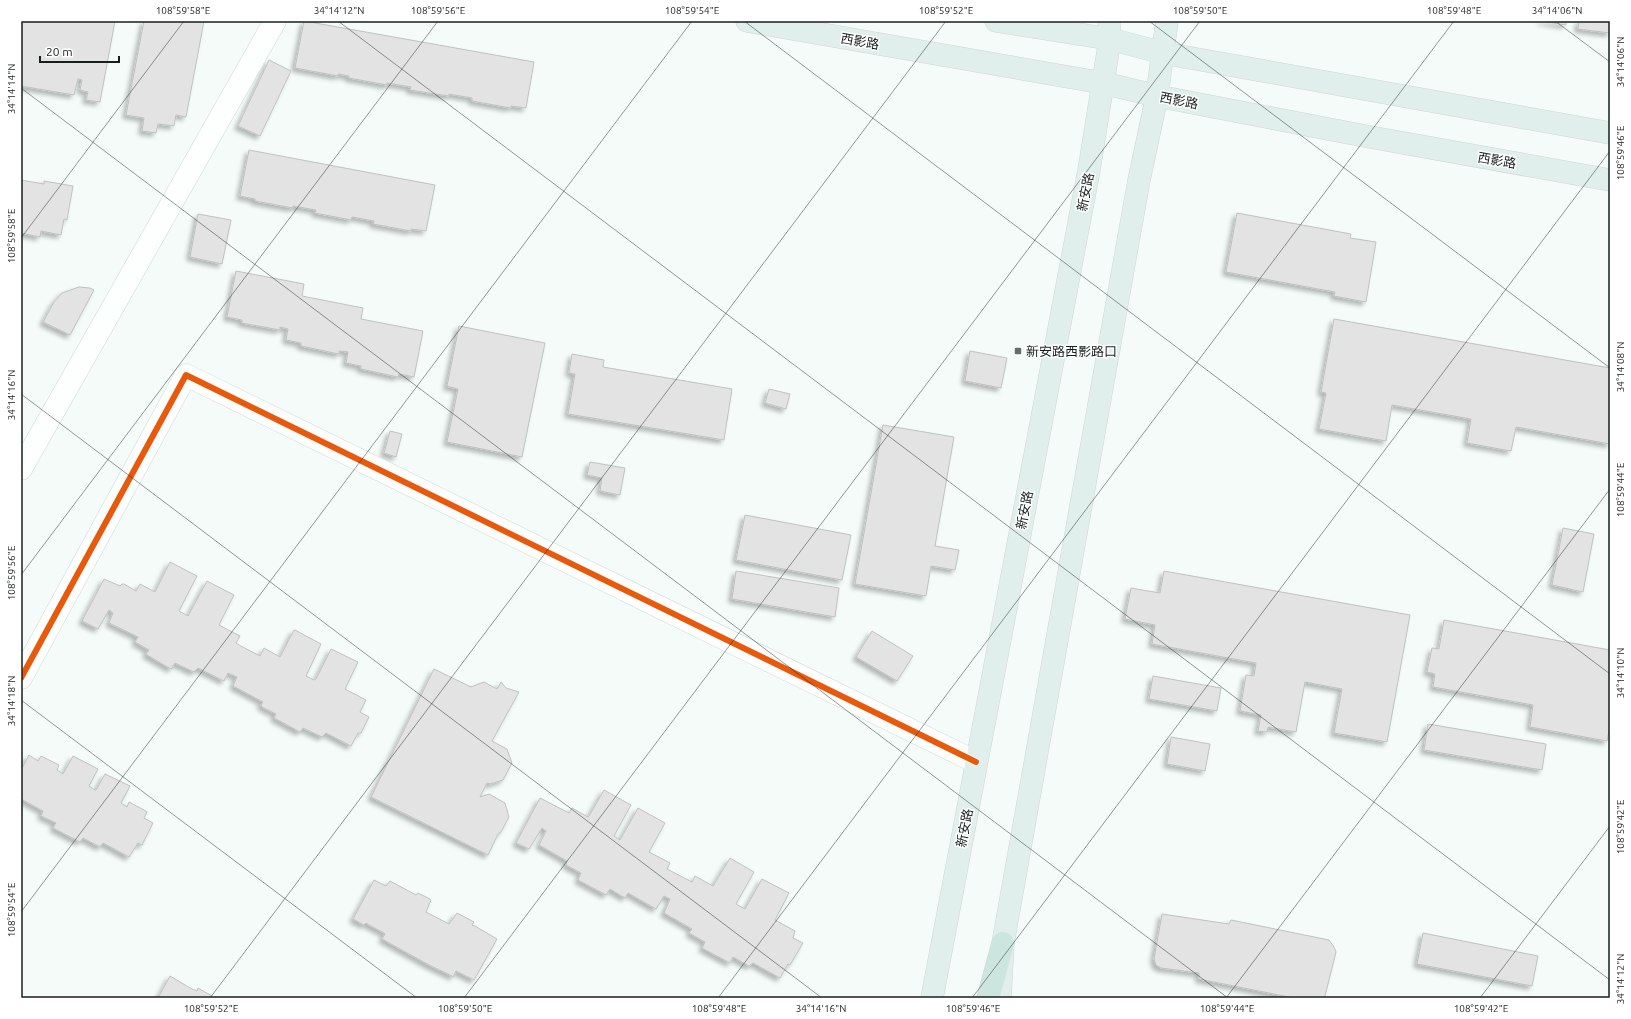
<svg xmlns="http://www.w3.org/2000/svg" width="1631" height="1019" font-family="Ubuntu,'Noto Sans SC',sans-serif">
<defs>
<filter id="shadow"><feDropShadow dx="-3.5" dy="3.5" stdDeviation="2" flood-color="#0004"/></filter>
</defs>
<rect width="100%" height="100%" fill="#f4fbf8"/>
<path fill="#e3e3e4" stroke="#c0c1c1" filter="url(#shadow)" d="M21,21H115L100,102L86,100L88,92L80,90L82,80L80,79H78L74,95L21,86Z
M144,21H204L186,117L176,115L174,126L158,124L156,133L142,131L144,118L126,115Z
M304,21L534,62L526,108L511,106V108L472,101V98L449,94V96L410,90L411,87L387,83V85L349,78V76L338,74V76L295,68Z
M1540,21H1566V25Z
M1579,21H1610V33L1578,29Z
M269,60L291,71L260,136L238,126Z
M249,150L435,185L426,231L411,229V231L373,224L374,221L352,217L351,220L315,213L316,210L293,206V208L255,201V199L240,196Z
M21,180L44,184V181L73,186L67,220L64,219L61,235L41,231L40,237L21,233Z
M1237,213L1351,234L1350,238L1376,242L1366,302L1334,296L1335,292L1226,272Z
M198,214L231,220L222,264L190,257Z
M236,271L304,284L302,296L363,308L361,319L423,331L414,377L399,374L398,377L361,369V366L346,363L348,352L339,351V354L301,346V343L286,340L288,329L280,327V330L242,323V320L227,317Z
M79,287L90,288L94,290L70,335L43,322L54,302L62,293Z
M1334,319L1610,368V444L1516,427L1511,451L1467,443L1471,419L1392,405L1386,441L1319,429L1326,393L1321,392Z
M459,326L545,343L522,457L447,442L458,389L446,386H447Z
M970,351L1007,358L1001,388L965,381Z
M572,354L604,360L603,367L732,389L724,440L568,414L575,374L569,373Z
M769,389L790,394L786,409L765,403Z
M883,425L954,437L935,546L959,550L955,570L931,566L926,596L855,584Z
M390,431L402,434L396,457L384,453Z
M590,462L625,468L620,495L600,491L602,478L587,475Z
M745,515L851,535L842,580L736,560Z
M1563,528L1594,534L1583,592L1552,585Z
M170,562L197,576L179,611L188,616L207,581L234,595L219,625L240,636L236,643L239,645L260,656L264,648L280,657L294,630H295L321,644L306,676L314,680L316,679L331,649L358,662L345,689L366,700L360,712L369,717L361,733H358L351,746L326,733L322,737L303,728L300,732L276,719L274,718L276,714L262,707L261,705L263,702L233,686L237,677L228,673L224,681L198,668L194,672L175,663L171,669L147,655L146,654L149,650L135,642L138,637L109,623L113,613L109,610L98,629L82,621L104,579L120,586L122,584H124L136,591L140,584L155,592Z
M736,571L839,588L835,617L732,599Z
M1164,571L1410,615L1387,742L1334,733L1342,689L1305,682L1296,732L1268,727L1267,732L1258,731L1261,715L1240,711L1246,675L1254,676L1256,663L1152,644L1155,625L1125,619L1131,588L1160,593Z
M1444,620L1610,650V726L1607,741L1530,727L1533,705L1433,687L1435,674L1427,672L1432,648L1439,649Z
M872,631L913,656L897,681L856,657Z
M434,669L471,687L484,682L497,689L501,682L506,688L519,692L492,741L507,749L512,763L503,780L490,784L487,783L480,797L489,794L505,803L509,817L501,832L498,834L488,855L371,797Z
M1153,676L1221,688L1217,711L1149,699Z
M1428,724L1546,744L1542,770L1424,750Z
M1171,737L1210,744L1205,771L1167,764Z
M29,755L38,761L41,756L59,765L57,770L63,774L73,756L98,769L89,786L95,790H96L105,774L130,786L121,803L127,807L129,802L144,810L147,812L144,818L153,823L142,845L138,843L129,857L103,843L100,847L83,838L80,842L53,828L56,823L41,816L43,811L21,799V770Z
M604,790L631,805L614,836L620,840L638,808L665,823L649,852L670,863L667,869L692,882L695,876L713,886L730,858L754,872L736,904L745,909L762,879L789,893L775,920L795,931L793,938L803,943L790,965L788,964L780,978L753,963L749,966L733,957L730,963L702,948L705,942L689,933L692,929L664,913L670,899L664,896L656,909L628,893L625,898L610,889L606,895L578,880L581,873L566,865L567,861L539,845L546,831L542,828L529,849L516,843L540,798L569,813L572,808L588,817L589,816Z
M374,880L386,886L390,881L416,895L418,893L428,898L431,900L426,912L449,924L457,913L474,922L472,925L475,926L497,939L474,980L456,971L453,977L452,976L429,965L382,939L385,934L384,933L369,925L366,923L364,925L353,919Z
M1162,914L1229,924L1231,920L1329,940L1334,947L1336,952L1325,996L1323,998H1294L1199,979V973L1161,968L1156,965L1154,959Z
M1423,933L1538,956L1532,986L1417,964Z
M170,976L192,989L197,991L198,988L212,996L211,998H158Z"/>
<g fill="none" stroke-linecap="round" stroke-linejoin="round">
<defs>
<path id="street" d="M21,469L275,21
M21,678L186,375L976,762"/>
<path id="primary" d="M747,21L1103,83L1157,96L1370,137L1610,180
M996,21L1110,39L1163,53L1610,133
M932,998L1089,170L1110,39L1109,21
M1000,998L1003,943L1139,180L1157,96L1167,21"/>
<path id="highway" d="M988,998L1003,943"/>
</defs>
<use href="#street" stroke="#d1d9d6" stroke-width="23"/>
<use href="#primary" stroke="#d1d5d4" stroke-width="23"/>
<use href="#highway" stroke="#d1d5d4" stroke-width="23"/>
<use href="#street" stroke="#fdfefe" stroke-width="22"/>
<use href="#primary" stroke="#e0efeb" stroke-width="22"/>
<use href="#highway" stroke="#cde5df" stroke-width="22"/>
<defs>
<path id="cycleway" d="M21,678L186,375L976,762"/>
</defs>
<use href="#cycleway" stroke="#fff" stroke-width="8"/>
<use href="#cycleway" stroke="#e8590c" stroke-width="6"/>
</g>
<path fill="none" stroke="#171f1c" stroke-width="1" stroke-opacity="0.45" d="M338,21L1610,980M744,21L1610,674M1149,21L1610,368M1555,21L1610,62M21,88L1228,998M21,238L184,21M21,394L822,998M21,575L438,21M21,700L417,998M21,912L692,21M210,998L946,21M464,998L1200,21M718,998L1454,21M972,998L1610,151M1226,998L1610,489M1480,998L1610,826"/>
<rect fill="#646c69" stroke="#fff" stroke-width="1.5" x="1014" y="347" width="8" height="8" rx="2"/>
<g text-anchor="middle" stroke-width="3" stroke-linejoin="round" paint-order="stroke">
<g font-size="13" fill="#171f1c" stroke="#fff">
<text transform="translate(860 41) rotate(10)" y="5">西影路</text>
<text transform="translate(1179 100) rotate(11)" y="5">西影路</text>
<text transform="translate(1497 160) rotate(10)" y="5">西影路</text>
<text transform="translate(1085 192) rotate(-79)" y="5">新安路</text>
<text transform="translate(1024 510) rotate(-79)" y="5">新安路</text>
<text transform="translate(964 828) rotate(-79)" y="5">新安路</text>
</g>
<g font-size="13" fill="#171f1c" stroke="#fff" text-anchor="start">
<text x="1026" y="356">新安路西影路口</text>
</g>
</g>
<rect width="1631" height="1019" fill="none" stroke="#ffffff" stroke-width="44"/>
<path d="M40 56v6h79v-6" fill="none" stroke="#171f1c" stroke-width="2"/>
<text x="46" y="56" font-size="12" fill="#171f1c" stroke="#ffffff" stroke-width="3" paint-order="stroke">20 m</text>
<rect x="22" y="22" width="1587" height="975" fill="none" stroke="#171f1c" stroke-width="1.5"/>
<g font-size="10" text-anchor="middle" fill="#171f1c">
<text x="183" y="14">108°59'58"E</text>
<text x="339" y="14">34°14'12"N</text>
<text x="438" y="14">108°59'56"E</text>
<text x="692" y="14">108°59'54"E</text>
<text x="946" y="14">108°59'52"E</text>
<text x="1200" y="14">108°59'50"E</text>
<text x="1454" y="14">108°59'48"E</text>
<text x="1557" y="14">34°14'06"N</text>
<text transform="translate(1620 62) rotate(-90)" y="4">34°14'06"N</text>
<text transform="translate(11 89) rotate(-90)" y="4">34°14'14"N</text>
<text transform="translate(1620 153) rotate(-90)" y="4">108°59'46"E</text>
<text transform="translate(11 236) rotate(-90)" y="4">108°59'58"E</text>
<text transform="translate(1620 367) rotate(-90)" y="4">34°14'08"N</text>
<text transform="translate(11 395) rotate(-90)" y="4">34°14'16"N</text>
<text transform="translate(1620 490) rotate(-90)" y="4">108°59'44"E</text>
<text transform="translate(11 573) rotate(-90)" y="4">108°59'56"E</text>
<text transform="translate(1620 673) rotate(-90)" y="4">34°14'10"N</text>
<text transform="translate(11 701) rotate(-90)" y="4">34°14'18"N</text>
<text transform="translate(1620 827) rotate(-90)" y="4">108°59'42"E</text>
<text transform="translate(11 910) rotate(-90)" y="4">108°59'54"E</text>
<text transform="translate(1620 979) rotate(-90)" y="4">34°14'12"N</text>
<text x="211" y="1012">108°59'52"E</text>
<text x="465" y="1012">108°59'50"E</text>
<text x="719" y="1012">108°59'48"E</text>
<text x="821" y="1012">34°14'16"N</text>
<text x="973" y="1012">108°59'46"E</text>
<text x="1227" y="1012">108°59'44"E</text>
<text x="1481" y="1012">108°59'42"E</text>
</g>
</svg>
